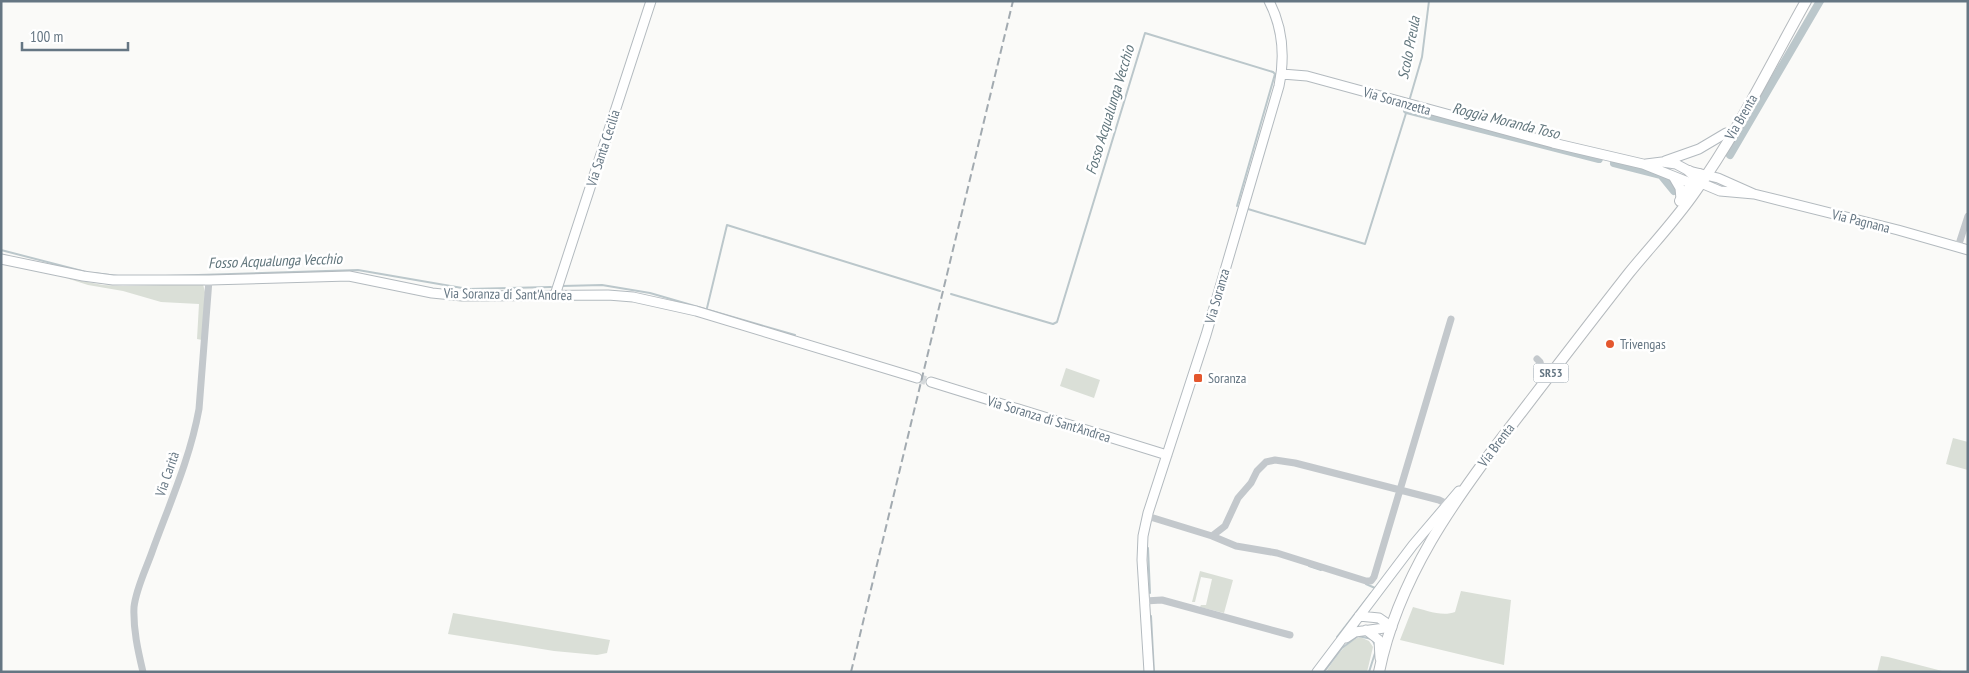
<svg xmlns="http://www.w3.org/2000/svg" width="1969" height="673" font-family="'PT Sans Narrow',sans-serif">
<rect width="100%" height="100%" fill="#fafaf8"/>
<path fill="#dadfd7" d="M66,278L103,285L123,286L203,284L205,292L202,340L197,339L199,304L161,302L123,291L88,285Z
M1066,368L1100,380L1094,398L1060,386Z
M1953,438L1968,442V470L1946,464Z
M1200,571L1233,580L1224,613L1200,607L1201,605H1206L1212,579L1201,577L1195,602H1192Z
M1461,591L1511,600L1504,665L1400,640L1413,607C1425,610 1442,617 1455,612Z
M453,613L610,640L607,653L597,655L554,651L448,634Z
M1360,637L1369,641L1373,647L1367,672H1326C1335,659 1345,642 1360,637Z
M1881,656L1888,657L1946,672H1877Z"/>
<g fill="none" stroke-linecap="round" stroke-linejoin="round">
<path stroke="#bbc7cb" stroke-width="2" d="M1410,98L1422,57L1429,1
M1248,209L1365,244L1407,110
M1,250L86,272
M93,273L118,276
M165,276L358,270L468,289L551,287
M562,286L602,285L650,293L795,335
M951,294L1053,324L1057,322L1145,33L1273,72L1275,74L1237,206
M707,308L727,225L940,291
M1148,548L1150,593
M1309,566L1321,570
M1366,584L1375,588
M1151,616L1154,672
M1337,637L1371,593
M1324,672L1342,648L1358,636L1372,639L1375,645
M1369,672L1376,650"/>
<path stroke="#bbc7cb" stroke-width="8" d="M1407,110L1599,159
M1730,155L1820,1
M1614,163L1661,175L1674,191"/>
<path stroke="#d5d9db" stroke-width="9" stroke-dasharray="9 4.5" stroke-linecap="butt" d="M917,378L931,382"/>
<defs>
<path id="secondary" d="M1282,74L1307,76L1553,143L1643,164L1688,182L1701,183L1720,191L1754,194
M1665,161L1699,149L1726,133
M1646,164L1662,162L1676,164L1689,171L1718,178L1754,194L1898,230L1968,250
M1673,176L1680,188L1681,199
M1,259L83,276L113,280H209L349,276L432,293L462,296L608,295L633,297L696,311L917,378
M555,295L651,1
M931,382L1167,455
M1359,616L1379,618L1392,627
M1366,630L1379,640L1380,658
M1346,638L1355,632L1392,627
M1149,672L1142,560L1143,536L1148,513L1206,335L1279,86C1285,57 1283,28 1269,1
M1317,672L1413,545L1459,491"/>
<path id="primary" d="M1689,171L1695,177L1696,185
M1680,201L1699,174
M1379,672C1398,578 1454,500 1511,426C1550,375 1589,324 1629,273C1651,246 1675,221 1695,192C1738,132 1770,65 1806,1"/>
</defs>
<use href="#secondary" stroke="#b3babf" stroke-width="11"/>
<use href="#primary" stroke="#b5babe" stroke-width="12"/>
<path stroke="#c3c8cc" stroke-width="7" d="M1958,247L1968,216
M1537,359L1540,362L1543,373L1548,377
M1147,516L1212,536L1225,526L1238,498L1251,483L1257,471L1266,462L1275,460L1295,463L1439,500L1447,504
M1212,536L1236,546L1277,553L1366,581H1371L1374,577L1451,319
M1145,601L1162,600L1290,635
M143,672C138,651 133,629 134,607C136,589 146,569 152,552C169,505 190,459 199,409L209,280"/>
<use href="#secondary" stroke="#fff" stroke-width="9"/>
<use href="#primary" stroke="#fff" stroke-width="10"/>
<path stroke="#a2aab0" stroke-width="2" stroke-dasharray="8 4" stroke-linecap="butt" d="M851,672L1013,1"/>
</g>
<g fill="#e4572e" stroke="#fff" stroke-width="2">
<circle cx="1610" cy="344" r="5"/>
<rect x="1193" y="373" width="10" height="10" rx="2.5"/>
</g>
<g text-anchor="middle" stroke-width="5" stroke-linejoin="round" paint-order="stroke">
<rect fill="#fff" stroke="#939fa8" stroke-width="1" x="1533.5" y="363.5" width="35" height="19" rx="4"/>
<g font-size="12" font-weight="bold" fill="#657683">
<text x="1551" y="377">SR53</text>
</g>
<g font-size="14" fill="#657683" stroke="#fff">
<text transform="translate(1397 101) rotate(16)" y="5">Via Soranzetta</text>
<text transform="translate(1741 117) rotate(-60)" y="5">Via Brenta</text>
<text transform="translate(603 148) rotate(-72)" y="5">Via Santa Cecilia</text>
<text transform="translate(1861 221) rotate(14)" y="5">Via Pagnana</text>
<text transform="translate(508 294) rotate(1)" y="5">Via Soranza di Sant'Andrea</text>
<text transform="translate(1217 296) rotate(-74)" y="5">Via Soranza</text>
<text transform="translate(1049 419) rotate(17)" y="5">Via Soranza di Sant'Andrea</text>
<text transform="translate(1496 445) rotate(-53)" y="5">Via Brenta</text>
<text transform="translate(167 474) rotate(-71)" y="5">Via Carità</text>
</g>
<g font-size="14" fill="#657683" stroke="#fff" text-anchor="start">
<text x="1620" y="349">Trivengas</text>
<text x="1208" y="383">Soranza</text>
</g>
<g font-size="15" font-style="italic" fill="#60757c" stroke="#fff">
<text transform="translate(1409 48) rotate(-79)" y="5">Scolo Preula</text>
<text transform="translate(1110 110) rotate(-73)" y="5">Fosso Acqualunga Vecchio</text>
<text transform="translate(1506 121) rotate(14)" y="5">Roggia Moranda Toso</text>
<text transform="translate(275 261) rotate(-2)" y="5">Fosso Acqualunga Vecchio</text>
</g>
</g>
<rect width="1969" height="673" fill="none" stroke="#657683" stroke-width="5"/>
<path d="M22 42v8h106v-8" fill="none" stroke="#657683" stroke-width="2.5"/>
<text x="30" y="42" font-size="15" fill="#657683" stroke="#ffffff" stroke-width="4" paint-order="stroke">100 m</text>
</svg>
